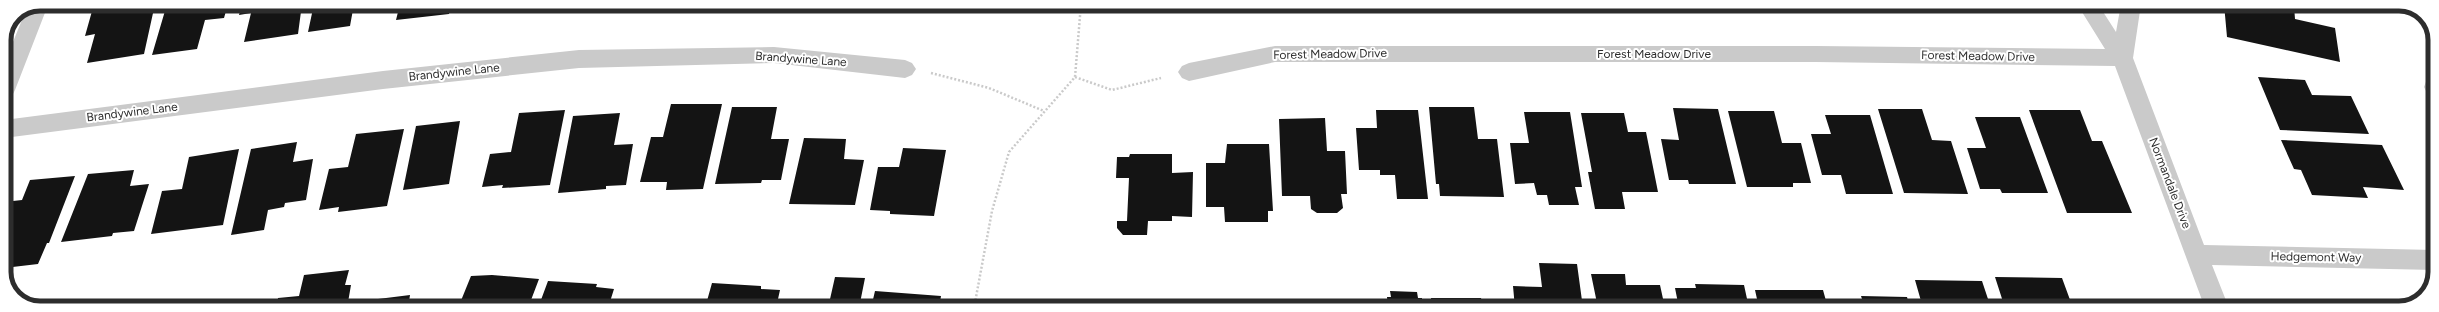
<svg xmlns="http://www.w3.org/2000/svg" width="2439" height="312" font-family="Figtree,sans-serif">
<rect width="100%" height="100%" fill="#fff"/>
<path fill="#141414" d="M94,4H155L144,54L87,63L95,34L85,36Z
M167,4H228L224,18L205,20L197,49L152,55Z
M242,4H302L298,34L244,42L251,13L239,15Z
M314,4H354L350,26L308,32Z
M400,4H451L449,14L396,20Z
M461,4H500L499,9L459,13Z
M982,4H1022V7H982Z
M2224,4L2294,6L2295,19L2335,28L2340,62L2227,37Z
M2258,77L2305,80L2312,95L2351,96L2369,134L2280,130Z
M671,104H722L703,189L666,190L667,182H640L651,137H663Z
M732,107H777L771,139H789L781,180H762L761,183L715,184Z
M1429,107H1474L1478,139H1497L1504,197L1440,196L1439,184H1436Z
M1673,108L1718,109L1736,184H1689L1688,180H1669L1661,139L1679,140Z
M1878,109H1922L1932,140L1951,141L1968,194L1904,193Z
M565,110L550,185L502,188L503,185L482,187L490,154L511,152L519,113Z
M1376,110H1418L1428,199H1397L1395,175H1380V170H1359L1356,128H1377Z
M2029,110H2080L2092,141H2102L2132,213H2067Z
M1728,111H1774L1782,143H1801L1811,183H1793V187H1747Z
M1524,112H1570L1582,187H1575L1579,205H1549L1547,195H1537L1534,183L1515,184L1510,143H1529Z
M620,113L614,145L633,144L626,185L606,186V189L558,193L573,116Z
M1581,113H1624L1628,132H1646L1658,192H1622L1625,209H1595L1588,172H1592Z
M1825,115H1870L1893,194H1846L1841,175H1822L1811,134H1831Z
M1975,117H2020L2048,193H2002L2000,189H1980L1967,148H1986Z
M1325,118L1327,151H1345L1347,194H1341L1343,208L1337,213H1317L1311,209L1310,196H1282L1279,119Z
M460,121L449,184L403,190L416,126Z
M404,129L387,206L338,212L339,207L319,210L329,169L348,167L356,134Z
M804,138L846,139L844,159L864,160L855,205L789,204Z
M2281,140L2382,145L2404,190L2363,187L2368,198L2312,195L2301,170L2294,169Z
M297,142L293,162L313,159L306,200L285,203L284,207L268,210L264,230L231,235L251,149Z
M1227,144H1269L1273,211H1268V222H1225L1224,207H1206V163H1225Z
M903,148L946,150L934,216L890,214V211L870,210L878,167H899Z
M239,149L223,225L151,234L162,191L182,189L189,157Z
M1130,154H1172V173L1193,172L1192,217L1172,216V221H1148L1147,235H1123L1117,228V221H1127L1129,178H1116L1117,157H1129Z
M134,170L130,186L149,184L134,231L113,233L112,236L61,242L88,174Z
M75,176L49,243H47L38,264L4,268V202L22,200L30,180Z
M1539,263L1577,264L1583,308H1515L1513,286L1542,287Z
M349,270L345,285H351L347,308H276L278,298L299,296L304,275Z
M1591,274H1625L1626,285H1660L1665,308H1598Z
M492,275L539,279L528,308H458L471,276Z
M835,277L865,278L859,308H828Z
M1995,277L2062,278L2073,308H2005Z
M1915,280L1982,281L1991,308H1923Z
M548,281L597,284L596,287L614,289L608,308H538Z
M712,283L761,286V289L780,290L776,308H705Z
M1695,284L1744,285L1749,308H1679L1675,288H1696Z
M1755,290H1823L1828,308H1759Z
M875,291L941,296L939,308H871Z
M1390,291L1417,292L1418,298H1422V308H1388L1387,297H1391Z
M410,295L408,308H361L362,301Z
M1861,296L1907,297L1910,308H1843L1841,299H1862Z
M1431,298H1481L1482,302L1501,303L1502,308H1432Z
M2083,299L2133,300V302H2153L2155,308H2087Z
M647,304L693,306L626,308L627,305L647,306Z"/>
<g fill="none" stroke-linecap="round" stroke-linejoin="round">
<path stroke="#cacaca" stroke-width="2.5" stroke-dasharray="2 2" stroke-linecap="butt" d="M931,73L989,88L1044,111
M1075,77L1112,90L1161,78
M974,308L992,211L1009,152L1075,77L1081,4"/>
<path fill="#cacaca" fill-rule="evenodd" d="M40,4L48,5L15,90L12,96L4,99V64L26,10Z
M2077,4H2098L2116,32L2121,4H2141L2133,58L2204,245L2435,250V270L2212,265L2229,308H2205L2115,66L1816,62H1275L1189,81L1182,78L1178,72L1182,66L1189,63L1275,46H1816L2105,49Z
M774,47L905,60L912,63L916,69L912,75L905,78L774,63L579,68L383,89L4,138V120L383,71L579,50Z
M2435,76V96L2427,93L2424,87L2427,79Z"/>
</g>
<g text-anchor="middle" stroke-width="4" stroke-linejoin="round" paint-order="stroke">
<g font-size="12" fill="#2d2d2d" stroke="#fff">
<text transform="translate(1330 54) rotate(-1)" y="4">Forest Meadow Drive</text>
<text x="1654" y="58">Forest Meadow Drive</text>
<text transform="translate(1978 56) rotate(1)" y="4">Forest Meadow Drive</text>
<text transform="translate(801 59) rotate(4)" y="4">Brandywine Lane</text>
<text transform="translate(454 72) rotate(-6)" y="4">Brandywine Lane</text>
<text transform="translate(132 112) rotate(-7)" y="4">Brandywine Lane</text>
<text transform="translate(2170 183) rotate(69)" y="4">Normandale Drive</text>
<text transform="translate(2316 257) rotate(1)" y="4">Hedgemont Way</text>
</g>
</g>
<path d="M0 0H2439V312H0ZM40 11H2399A29 29 0 0 1 2428 40V272A29 29 0 0 1 2399 301H40A29 29 0 0 1 11 272V40A29 29 0 0 1 40 11Z" fill="#fff" fill-rule="evenodd"/>
<path fill="none" stroke="#2d2d2d" stroke-width="5" d="M40 11H2399A29 29 0 0 1 2428 40V272A29 29 0 0 1 2399 301H40A29 29 0 0 1 11 272V40A29 29 0 0 1 40 11Z"/>
</svg>
